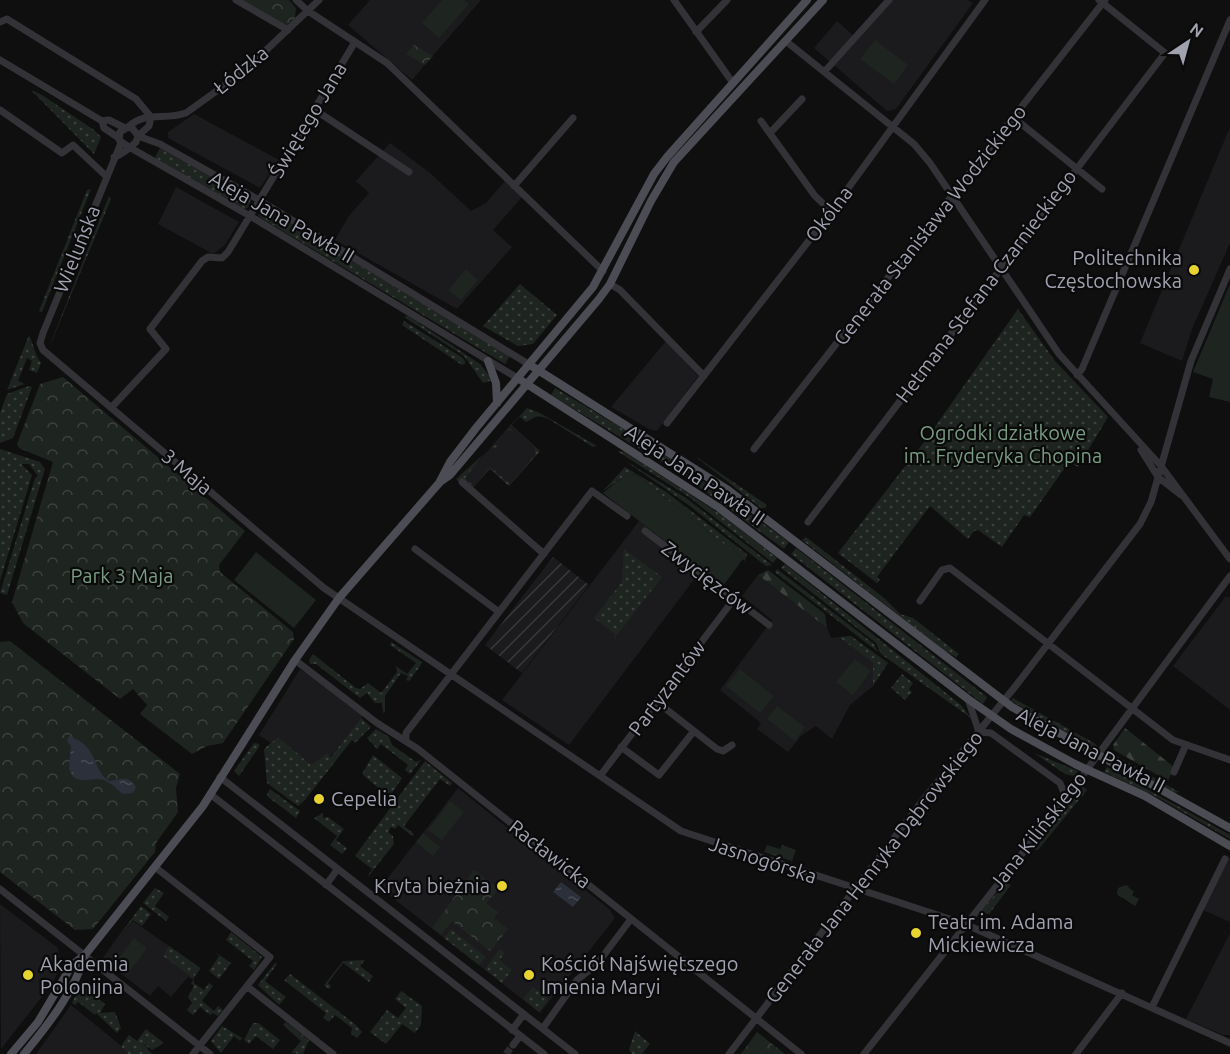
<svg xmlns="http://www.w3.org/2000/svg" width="1230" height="1054" font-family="Ubuntu,sans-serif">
<defs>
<pattern id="industrial-furrows" width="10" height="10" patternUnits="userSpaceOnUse" patternTransform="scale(1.5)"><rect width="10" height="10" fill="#1b1b1d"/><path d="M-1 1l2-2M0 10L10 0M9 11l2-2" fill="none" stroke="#39393b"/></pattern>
<pattern id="grass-dots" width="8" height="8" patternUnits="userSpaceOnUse" patternTransform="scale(1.5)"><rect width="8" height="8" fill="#1e2420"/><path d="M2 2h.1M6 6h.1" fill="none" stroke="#3c413e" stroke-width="1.8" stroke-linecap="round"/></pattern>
<pattern id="forest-firs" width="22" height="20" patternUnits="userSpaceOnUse" patternTransform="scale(1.5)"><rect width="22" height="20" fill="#1e2420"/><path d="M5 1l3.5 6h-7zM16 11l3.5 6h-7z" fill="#3c413e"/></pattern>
<pattern id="park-crowns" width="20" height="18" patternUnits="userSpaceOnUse" patternTransform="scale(1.5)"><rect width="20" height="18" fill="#1e2420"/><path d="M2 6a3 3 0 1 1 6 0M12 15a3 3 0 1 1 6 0" fill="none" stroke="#3c413e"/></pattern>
<pattern id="water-ripples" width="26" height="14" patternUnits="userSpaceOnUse" patternTransform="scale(1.5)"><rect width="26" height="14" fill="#2b303a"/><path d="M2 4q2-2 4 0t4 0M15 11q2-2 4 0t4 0" fill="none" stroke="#474b54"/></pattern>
</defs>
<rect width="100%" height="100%" fill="#0f0f10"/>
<path fill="#1b1b1d" d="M370,0H481L412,80L348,25Z
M892,0H968L973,3L896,109L887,111L834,65Z
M837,21L854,36L830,62L814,48Z
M194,114L279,160L260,188L168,138V132Z
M1230,127V243L1192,329L1182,361L1140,343Z
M390,143L429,172L471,211L486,203L505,181L522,197L493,230L512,247L457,309L335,240L348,217L369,193L356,181Z
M176,187L239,222L224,246L213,254L158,224Z
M666,341L698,376L657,431L649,429L611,407Z
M511,424L540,451L509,486L490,469L474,487L464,478Z
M639,521L702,569L569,745L502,700Z
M758,575L827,628L831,638L839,637L873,663V686L850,705L832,739L816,726L802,735L788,752L757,729L761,723L720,690L772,620L742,596Z
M1226,596L1230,598V710L1173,666Z
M300,669L366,711L345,740L315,773L259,735Z
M458,788L609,909L615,918L540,1013L380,888Z
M1229,858H1230V922L1203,910Z
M0,904L58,948L61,965L52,984L1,1049Z
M133,921L201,968L193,980L188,977L171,997L158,986L150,996L102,959Z
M1230,933V1035H1223L1186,1019Z
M71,1005L119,1044L128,1054H36Z"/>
<path fill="url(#industrial-furrows)" d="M553,557L589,585L522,673L485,645Z"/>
<path fill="url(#grass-dots)" d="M31,90L42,95L94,130L101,137L94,154Z
M160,148L251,199L249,207L245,209L154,159Z
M91,189L42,312L39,311L87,190Z
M109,196L111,199L51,343V342Z
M263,207L510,356L505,364L261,218L258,215Z
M520,284L557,315L533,344L518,346L483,326Z
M1018,309L1055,361L1108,417L1078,467L1069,462L1030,517L1024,515L1002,547L978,530L974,531L968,539L930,506L877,577L880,580L877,583L838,553L927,438Z
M408,316L480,364L493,380L483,383L464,356L404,317Z
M404,321L463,358L466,363L462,365L402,325Z
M29,335C33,343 34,353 41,363L37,373L29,370L32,361L27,358L18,381L25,384L7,390Z
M29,386L32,387L13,438L0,443V413L7,394Z
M555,388L665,454L789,542L784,549L681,474L551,395Z
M527,408L540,413L597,446L593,447L547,418L537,416L526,422L519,416L509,427L513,431L507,430L495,444L498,447L491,448Z
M524,437L540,451L509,486L490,469L473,487L462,479L459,482L456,479L484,454L465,478L474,486L490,467L510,484L535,455V448Z
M0,449L40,462L45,469L7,595L0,593L35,478L38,476L29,464H21L32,475L0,581Z
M617,451L625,452L723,516L777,558L773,563L689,497Z
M695,456L767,505L765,508H761Z
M624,460L686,498L772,565L766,566L690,506Z
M625,467L665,491L747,554L745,561L635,474L623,477L602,492Z
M806,537L884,598L900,614L913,618L959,654L956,657L945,651L802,540Z
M796,548L987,697L983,704L791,554Z
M624,549L662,577L614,639L615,634L594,618L622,582Z
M785,564L961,705L971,718L881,654L876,643L781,568Z
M777,569L874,644L878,652L775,572Z
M851,636L888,663L873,686V663L839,637Z
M391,642L422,662L421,665L409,681L406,680L408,676L401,673L385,696V712L383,713L382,703H375L367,693L360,698L316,664H310L309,660L313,654L356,688L360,689L368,683L381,693L397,672L396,666L407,674L416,663L390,645Z
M902,674L913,683L909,689L912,692L905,700L891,688Z
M1013,698L1094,743L1098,747L1095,749L1011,701Z
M361,718L371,727L355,743L352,740L305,800L298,806L267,783L264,749L278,737L311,765L327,754L331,757Z
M376,729L389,737L392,745L416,762L421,760L410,774L405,770L408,765L381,744L377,749L367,738Z
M254,743L259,744V747L239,776L234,771Z
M1034,753L1078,771L1074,776L1065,774Z
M373,755L402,778L392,793H384L362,774Z
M1115,755L1170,787L1179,792L1174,793L1112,758Z
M425,761L452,783L450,786L440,779L404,826L414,834L412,836L398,825L395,829L391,827L388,832L393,836L394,844L367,878L372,869L355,856Z
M1107,767L1230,835V839L1157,797L1104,772Z
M1083,786L1087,790L1038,850H1034Z
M270,789L300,811L296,818L268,797L267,794Z
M323,813V818L328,817L344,829L336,840L347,848L342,854L330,845L337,836L314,818Z
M1006,883L1011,885L989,914L979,912Z
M155,888L164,893L155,906L169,917L166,921L143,903Z
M141,906L151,914L142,926L133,920L102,959Z
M451,929L486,957L479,965L444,938Z
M231,932L262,957L254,970L249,966L253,961L226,940Z
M169,946L200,968L193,978L163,956Z
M500,949L505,953L499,960L512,970L502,983L485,969Z
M215,952L231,963L219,979L209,971L219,956Z
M365,960L360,966L373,976L369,982L343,963L328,983L331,986L329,989L324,985L343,961Z
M275,963L277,964L265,981L286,997L279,1005L258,985Z
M290,974L356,1025L362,1032L357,1038L351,1034L352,1028L335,1015L329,1022L323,1018L326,1013L284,980Z
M194,979V983L204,990L209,983L213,986L202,1001L214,1011L218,1006L223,1010L218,1016L213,1013L210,1015L200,1007L193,1015L187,1010L192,1003L188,997L194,986L191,983Z
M81,984L105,1004L100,1013L115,1012L121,1028L117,1033L96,1013L95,1015L78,1002L75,1005L72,1003Z
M533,987L549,999L539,1012L523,999Z
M401,991L422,1006L421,1025L415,1033L402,1024L386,1044L370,1032L387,1010L398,1018L406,1008L395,999Z
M286,1022L309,1040L303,1054L291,1053L301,1041L283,1025Z
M253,1023H258L280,1040L273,1049L256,1036L249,1044L244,1040Z
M222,1026L242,1038L240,1041L234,1036L221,1053L211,1041Z
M146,1029L164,1043L152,1050L143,1044L152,1054H128L121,1046L129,1035L137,1041Z
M635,1031L650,1044L642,1054H632L629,1050Z"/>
<path fill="url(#forest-firs)" d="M768,570L825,614L827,628L758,575Z
M1125,728L1174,767L1168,781L1114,750L1113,745Z"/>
<path fill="url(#park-crowns)" d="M242,0H289L296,8L295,18L286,26Z
M414,45L433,56L425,65L406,54Z
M63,377L245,531L219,565L220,572L293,632L294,639L223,743L207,746L192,754L140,714L147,705L133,689L120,699L23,623L12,602L53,462L19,448L17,444L40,384Z
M10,641L180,774L176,788L178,812L156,843L155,852L93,929L75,930L0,872V642Z
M767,845L780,849L782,845L796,850L792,861L764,852Z
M474,870L499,889L486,903L498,912L494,918L508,929L490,951L452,921L441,935L432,928Z
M1126,885L1134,892L1132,895L1139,899L1135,906L1117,894L1118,888Z
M757,1032L785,1054H741Z"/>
<path fill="#1e2420" d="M442,0H464L469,4L439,38L422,23Z
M875,40L908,65L894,84L860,59Z
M466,269L478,280L461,300L448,290Z
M1230,284V402L1209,397L1213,379L1193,372Z
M635,474L743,559L723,586L603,493L623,477Z
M256,552L316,600L294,628L234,580Z
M855,659L871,671L853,695L836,682Z
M740,669L774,696L760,713L726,686Z
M777,706L805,727L795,741L767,719Z
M450,801L464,812L442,840L428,830Z
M423,833L440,847L433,856L416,842Z
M134,938L147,948L127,975L114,965Z"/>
<path fill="url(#water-ripples)" d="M69,736C101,747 91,772 110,781C121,779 129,775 136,787L133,793L123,794C115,788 109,779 97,779C87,779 83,783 73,777L69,769L71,746L67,741Z
M561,882L581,897L573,907L553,892Z"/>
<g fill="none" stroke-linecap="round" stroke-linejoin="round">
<path stroke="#2c2c30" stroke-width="7" stroke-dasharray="7 3.5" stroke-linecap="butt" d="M506,1054L513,1045"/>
<path stroke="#323237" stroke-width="7" d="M236,0L288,30
M296,0L308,11L387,63L603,271
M674,0L733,83
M0,22L7,19L136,99L151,117
M696,32L727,0
M787,42L914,144L930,163L1059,354L1161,466L1230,559
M0,60L102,121L104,128L119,138
M825,71L889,0
M0,110L62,153L73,145L106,176
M315,110L409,172
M1014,118L1102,189
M102,121L109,120L125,128
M761,121L815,196L831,211
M128,127C147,110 163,121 186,113L243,72L319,0
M770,133L802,99
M138,136L160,144L259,200L530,365
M138,136L149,126L151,117
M121,143L43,333L40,343L43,350L324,588L681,831L965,924L1230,1043
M114,157C121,155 131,147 136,142L138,136L133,129L128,127L120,132L119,140L129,147L250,216L519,379
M514,186L573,118
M610,284L620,290L704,376
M1077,375L1082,369L1230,20
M111,408L166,349L150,329L202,261L208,257L222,258L228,252L355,42
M667,423L825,220L985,0
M754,449L1105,0
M1141,450L1158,477L1181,495
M462,482L544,554
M808,522L1165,53L1099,0
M645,531L769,625
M415,549L499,612
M920,601L942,570L950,568L1173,740L1230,760
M295,660L377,723L418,749L801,1054
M968,699L979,732
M657,702L717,749L723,751L732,745
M979,732L991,733L1060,783L1066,798
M406,741V733L592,491L627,516
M621,747L659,775L694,731
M1174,772L1185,747
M600,776L734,599
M220,777L575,1054
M210,794L544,1054
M155,867L270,957L193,1054
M326,885L337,870
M0,889L210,1054
M248,987L333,1054
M1152,1007L1225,859
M543,1028L577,980L597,964L631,919
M512,1030L524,1014
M513,1045L520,1036
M729,1054L923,800L1014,688L1140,524L1151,502L1191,361L1230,269
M864,1054L1066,798L1230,576
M1076,1054L1122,993"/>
<path stroke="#4c4c54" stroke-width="8" d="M488,361L496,383L497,403
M530,365L728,490L1012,707L1230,828
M519,379L718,507L968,699L1011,729L1075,764L1145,796L1230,846
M440,481L450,462L476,428L593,287L654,174L667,157L807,0
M11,1054L38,1022L72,965L85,955L203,806L295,660L339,598L440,482L450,475L599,299L610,284L651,201L674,162L823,0
M24,1054C47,1026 75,991 85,955"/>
</g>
<g fill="#e6d331" stroke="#0a0a0b" stroke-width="2">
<circle cx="1194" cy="270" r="6"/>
<circle cx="319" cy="799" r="6"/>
<circle cx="502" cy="886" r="6"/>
<circle cx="916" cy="933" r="6"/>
<circle cx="28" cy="975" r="6"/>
<circle cx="529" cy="975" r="6"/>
</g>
<g text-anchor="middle" stroke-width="4.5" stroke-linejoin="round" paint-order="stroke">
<g font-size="20" fill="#a1a2b0" stroke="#0a0a0b">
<text transform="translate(241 70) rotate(-39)" y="7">Łódzka</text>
<text transform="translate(308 120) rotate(-59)" y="7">Świętego Jana</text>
<text transform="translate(829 214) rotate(-53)" y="7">Okólna</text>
<text transform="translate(282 217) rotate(30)" y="7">Aleja Jana Pawła II</text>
<text transform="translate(930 225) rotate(-52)" y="7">Generała Stanisława Wodzickiego</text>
<text transform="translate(77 249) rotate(-68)" y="7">Wieluńska</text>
<text transform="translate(986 286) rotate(-53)" y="7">Hetmana Stefana Czarnieckiego</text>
<text transform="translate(187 472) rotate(40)" y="7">3 Maja</text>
<text transform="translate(695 475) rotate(34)" y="7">Aleja Jana Pawła II</text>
<text transform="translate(707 578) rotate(37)" y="7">Zwycięzców</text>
<text transform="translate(667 688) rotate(-53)" y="7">Partyzantów</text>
<text transform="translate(1091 750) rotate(27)" y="7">Aleja Jana Pawła II</text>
<text transform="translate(1038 831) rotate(-52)" y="7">Jana Kilińskiego</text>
<text transform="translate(550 854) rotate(38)" y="7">Racławicka</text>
<text transform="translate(763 860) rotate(18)" y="7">Jasnogórska</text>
<text transform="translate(874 867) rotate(-52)" y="7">Generała Jana Henryka Dąbrowskiego</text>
</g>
<g font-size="20" fill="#a1a2b0" stroke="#0a0a0b" text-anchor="start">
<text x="1182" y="265" text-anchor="end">Politechnika<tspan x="1182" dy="23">Częstochowska</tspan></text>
<text x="331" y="806">Cepelia</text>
<text x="490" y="893" text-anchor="end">Kryta bieżnia</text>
<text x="928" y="929">Teatr im. Adama<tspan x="928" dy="23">Mickiewicza</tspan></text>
<text x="40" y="971">Akademia<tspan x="40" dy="23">Polonijna</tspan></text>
<text x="541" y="971">Kościół Najświętszego<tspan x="541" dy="23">Imienia Maryi</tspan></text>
</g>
<g font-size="20" fill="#789b82" stroke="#0a0a0b">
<text x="1003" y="440">Ogródki działkowe<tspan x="1003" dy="23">im. Fryderyka Chopina</tspan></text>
<text x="122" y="583">Park 3 Maja</text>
</g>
</g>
<g transform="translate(1188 42) rotate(36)" stroke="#0a0a0b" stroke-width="4.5" paint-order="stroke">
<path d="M0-4.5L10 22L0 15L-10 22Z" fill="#a1a2b0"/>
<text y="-9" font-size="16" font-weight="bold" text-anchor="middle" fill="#a1a2b0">N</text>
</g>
</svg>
